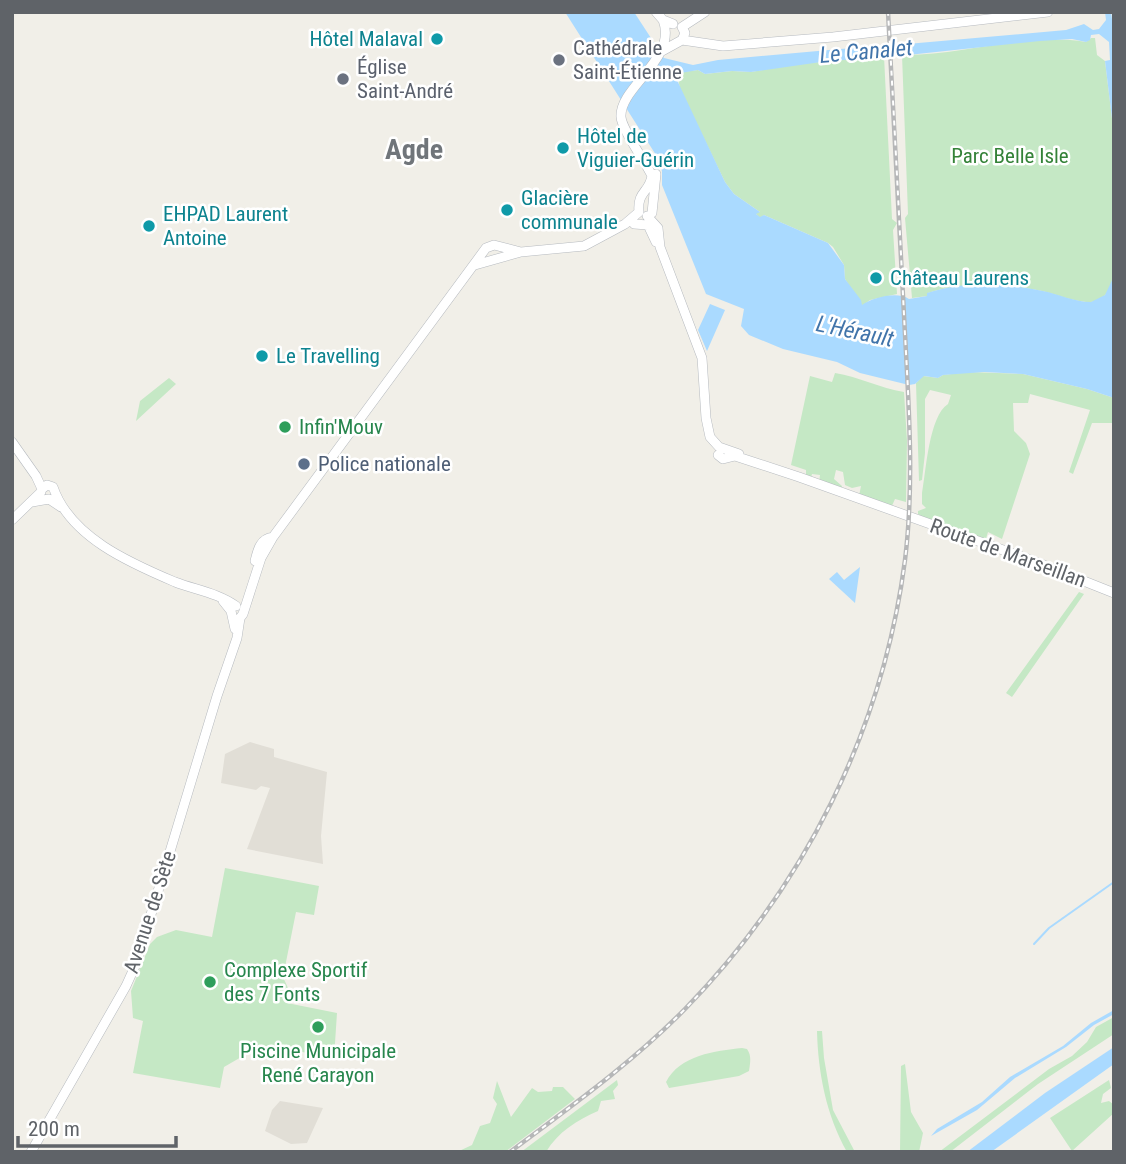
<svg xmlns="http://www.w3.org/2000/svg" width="1126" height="1164" font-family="'Roboto Condensed',sans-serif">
<rect width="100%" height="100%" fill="#f1efe8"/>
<path fill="#e1ded6" d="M250,742L274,749V757L327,772L321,836L323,864L247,849L270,788L261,786L256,790L221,783L225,754Z
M280,1101L323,1108L307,1143L291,1144L265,1131L272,1110Z"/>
<path fill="#c5e8c5" d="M1091,38H1095L1097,55L1105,61L1114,135V276C1111,286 1107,298 1096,301C1083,306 1051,292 1037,290C1002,284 961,282 928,293L927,296L912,298L905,218L908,214L902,55C962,56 1025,32 1086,42Z
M884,56L892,219L897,223L893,230L897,294L870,300L862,306L845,279L844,265L833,247L828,243L764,215L760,218L754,212H760L734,194L725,182L680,89L678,78L683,72L698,70L705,74L732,71L751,72L797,64Z
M969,372L1023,374L1087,389L1114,398V423H1092L1073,474L1069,472L1090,410L1030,394L1028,403H1013L1014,431L1026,443L1030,454L1002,539L988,532L985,542L931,522L918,514V511L926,508L922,504V493C926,471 929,416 948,404L951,395L930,390L925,399V453L922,480L919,481L916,383L923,376L938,378L943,375Z
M835,373C859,377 880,388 904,392L907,441L906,502L895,499L891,508L859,496L861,486L852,488L845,485L843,472L836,470L834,479L842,486V491L819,483L820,475L812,474L811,478L806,477V470L791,465L810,376L832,382Z
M169,378L176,384L136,421L140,401Z
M1079,592L1084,594L1012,697L1006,693Z
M225,868L319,886L314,915L296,912L283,977L288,988L287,1003L337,1013L334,1058L281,1048L246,1044L243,1056L224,1067L220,1088L133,1073L143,1021L133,1018L131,991L150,944L157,937L176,930L212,937Z
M1114,1017V1034L1038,1084L950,1152H939L1049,1069L1072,1056L1087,1042L1096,1027Z
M817,1031H822L824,1058L833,1110L855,1152H847C826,1115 818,1072 817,1031Z
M742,1048L747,1049C752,1056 750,1063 749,1071L739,1076L669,1088L666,1082C680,1055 715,1051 742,1048Z
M905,1064L911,1112L923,1133L919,1152H900L901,1066Z
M617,1080L618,1085L613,1091L615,1099L601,1101L598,1111C577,1120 558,1132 546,1152H521Z
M1109,1080L1111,1088L1103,1094L1101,1103L1109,1101L1114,1105V1113L1072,1151L1050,1118Z
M497,1081L511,1117L532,1088L538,1092L552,1091L553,1087H563L575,1099L505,1152H457L472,1145L480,1126L490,1123L497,1104L493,1098Z"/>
<path fill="#aadaff" d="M565,12H634L664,58L693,65L718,60L829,50L875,46L895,48L907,44L1066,30L1084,24L1093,30L1099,29L1106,20L1105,12H1111L1112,19L1114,20V135L1105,61L1110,60L1109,42L1099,34L1091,35L1090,40L1086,42L1072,39L1040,41L908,55L889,53L875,58L828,61L751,72L732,71L705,74L698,70L681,73L677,80L725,182L734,194L760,212L756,214L760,217L764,215L828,243L844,265L845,279L861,300L862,305C873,297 898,291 909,299L927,296V293C963,281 1006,283 1043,291C1058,294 1075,302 1091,302L1105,295L1114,276V398L1087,389L1023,374L984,372L943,375L938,378L924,376L915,384L909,385L860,373L837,362L783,349L749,335L741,326L744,309L706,294L662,185V171L656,155Z
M710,304L725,310L707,351L698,330Z
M860,567L855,603L829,579L837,572L844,580Z
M1114,1010V1014L1094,1025L1066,1047L1015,1078L977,1110L931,1136L937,1129L982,1102L1010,1077L1063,1046L1091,1023Z
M1114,1047V1064L991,1152H967L1045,1093Z"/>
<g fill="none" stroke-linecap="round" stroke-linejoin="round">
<path stroke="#aadaff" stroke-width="2" d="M1034,944L1049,928L1114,882"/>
<defs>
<path id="secondary" d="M656,12L663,20L673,24
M682,27L705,12
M682,40L723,46L833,37L1048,12
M662,51L682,40L685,33L682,27
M639,212C637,191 649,193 652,176C645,161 622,130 621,117C619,87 678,59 663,20
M652,213L656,174
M647,216L658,228L660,247L702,358L706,418L710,437L719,447L739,454
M634,224L648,225L656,242
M475,265L521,252L584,246L625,224L639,212
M12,442L36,476L42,489
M718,455L723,459L735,456L799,477L1031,560L1114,593
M42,489L47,485L53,487C70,537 130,563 175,582C196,590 218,593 236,606
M32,502L49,499L61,507
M12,520L41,492
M255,561C258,549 260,539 273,537
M223,601L231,611L235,629
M31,1152L126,986L136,964L217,696L237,638L240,618L243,614L261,558L273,537L486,248L494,245L521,252"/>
</defs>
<use href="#secondary" stroke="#b6babf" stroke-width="10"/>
<use href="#secondary" stroke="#fff" stroke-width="9"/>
<defs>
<path id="rail" d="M510,1152C570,1107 632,1063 685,1009C804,887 883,730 905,560C915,479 908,396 904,315C899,214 894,113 888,12"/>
</defs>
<use href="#rail" stroke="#b6b7b8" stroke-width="4.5"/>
<use href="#rail" stroke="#fff" stroke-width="2" stroke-dasharray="5" stroke-linecap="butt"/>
</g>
<g fill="#0f9aa8" stroke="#fff" stroke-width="2.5">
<circle cx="437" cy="39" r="7"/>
<circle cx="563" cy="148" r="7"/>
<circle cx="507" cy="210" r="7"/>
<circle cx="149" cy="226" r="7"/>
<circle cx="876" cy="278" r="7"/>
<circle cx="262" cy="356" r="7"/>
</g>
<g fill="#6b7280" stroke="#fff" stroke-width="2.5">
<circle cx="559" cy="60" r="7"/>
<circle cx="343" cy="79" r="7"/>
</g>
<g fill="#2e9e5b" stroke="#fff" stroke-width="2.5">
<circle cx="285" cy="427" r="7"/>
<circle cx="210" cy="982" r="7"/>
<circle cx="318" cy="1027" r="7"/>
</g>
<circle fill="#5c6f8a" stroke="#fff" stroke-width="2.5" cx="304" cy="464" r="7"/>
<g text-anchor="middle" stroke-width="5" stroke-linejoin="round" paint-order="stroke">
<g font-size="21" fill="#0d838f" stroke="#fff" text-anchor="start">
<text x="423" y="46" text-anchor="end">Hôtel Malaval</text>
<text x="577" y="143">Hôtel de<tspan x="577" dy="24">Viguier-Guérin</tspan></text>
<text x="521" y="205">Glacière<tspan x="521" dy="24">communale</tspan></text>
<text x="163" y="221">EHPAD Laurent<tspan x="163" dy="24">Antoine</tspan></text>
<text x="890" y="285">Château Laurens</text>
<text x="276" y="363">Le Travelling</text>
</g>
<g font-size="21" fill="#5b616d" stroke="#fff" text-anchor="start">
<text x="573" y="55">Cathédrale<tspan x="573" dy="24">Saint-Étienne</tspan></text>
<text x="357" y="74">Église<tspan x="357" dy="24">Saint-André</tspan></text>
</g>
<g font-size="21" fill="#348238" stroke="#fff">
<text x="1010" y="163">Parc Belle Isle</text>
</g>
<g font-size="21" fill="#27864d" stroke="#fff" text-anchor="start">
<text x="299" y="434">Infin'Mouv</text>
<text x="224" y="977">Complexe Sportif<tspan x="224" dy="24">des 7 Fonts</tspan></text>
<text x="318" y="1058" text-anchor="middle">Piscine Municipale<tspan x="318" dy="24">René Carayon</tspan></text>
</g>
<g font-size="21" fill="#4e5e75" stroke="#fff" text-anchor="start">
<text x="318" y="471">Police nationale</text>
</g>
<g font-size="21" fill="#5f6368" stroke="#fff">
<text transform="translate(1008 553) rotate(20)" y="7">Route de Marseillan</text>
<text transform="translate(150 912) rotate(-72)" y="7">Avenue de Sète</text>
</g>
<g font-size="23" font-style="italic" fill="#4174aa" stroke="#fff">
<text transform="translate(866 51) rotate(-5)" y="8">Le Canalet</text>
<text transform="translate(855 331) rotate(12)" y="8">L'Hérault</text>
</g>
<g font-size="28" font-weight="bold" fill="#70757a" stroke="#fff">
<text x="414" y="159">Agde</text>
</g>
</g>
<rect width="1126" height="1164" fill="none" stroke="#5f6368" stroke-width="28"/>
<path d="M18 1136v10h158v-10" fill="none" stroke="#5f6368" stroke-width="3.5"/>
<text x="28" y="1136" font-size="21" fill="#5f6368" stroke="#ffffff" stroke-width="5" paint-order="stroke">200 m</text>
</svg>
